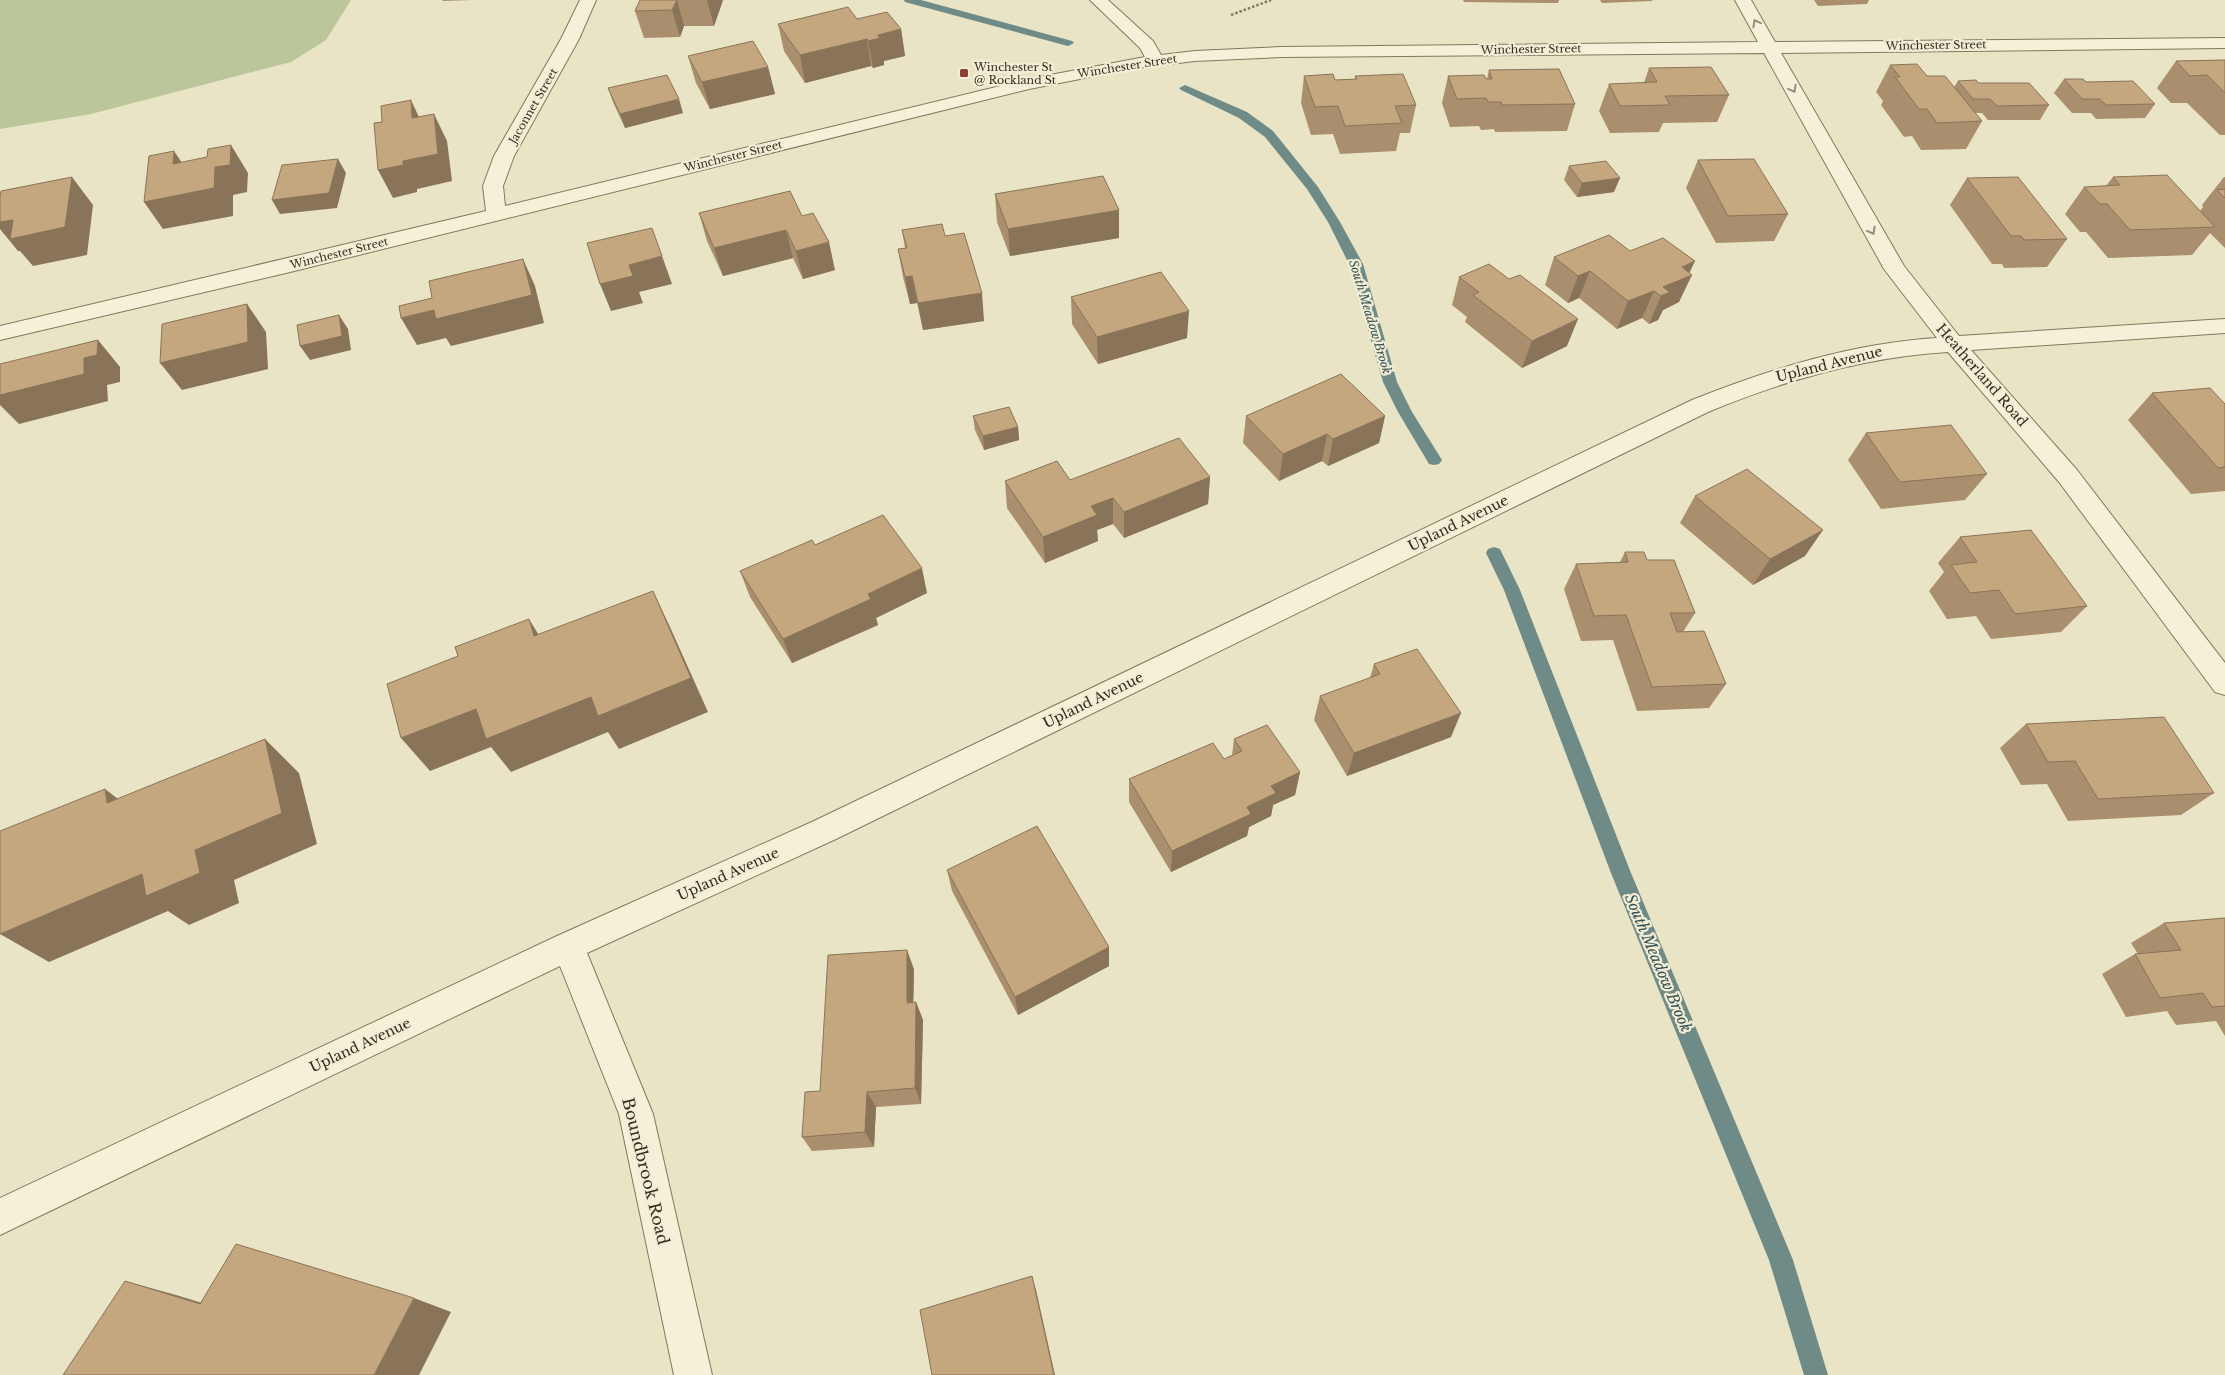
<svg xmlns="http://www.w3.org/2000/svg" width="2225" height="1375" font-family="'Libre Baskerville',serif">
<rect width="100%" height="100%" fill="#e9e4c5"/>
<path fill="#bbc69a" d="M0,0H351L326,40L291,62L91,114L0,129Z"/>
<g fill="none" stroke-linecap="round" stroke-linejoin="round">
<path fill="#6e8b88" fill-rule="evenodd" d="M904,0H921L1072,41L1074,43L1068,46L1064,45L905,2Z
M1185,85L1247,112L1273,131L1318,187L1340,222L1363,264L1397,382L1412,412L1442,460L1439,464L1434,465L1429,464L1398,412L1383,382L1349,264L1328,222L1307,189L1265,137L1239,118L1181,90L1179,88Z
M1494,547L1500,549L1520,590L1631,873L1793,1260L1828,1375H1804L1769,1260L1611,873L1504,590L1486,553L1488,549Z"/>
<defs>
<path id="minor" d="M580,0H596L579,39L514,156L503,186L505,206L1029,79L1145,57L1140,48L1090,0H1108L1153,41L1161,55L1195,51L1281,47L1758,42L1735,0H1751L1775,42L2225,38V48L1781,53L1904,266L1959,336L2225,319V333L1971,350L2077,470L2225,663V695L2215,692L2059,482L1948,352C1864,357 1785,380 1708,412L836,839L587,953L653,1114L712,1375H674L619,1114L560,966L0,1235V1198L557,936L814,821L1692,400C1770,369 1853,343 1937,338L1884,269L1764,53L1281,57L1195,61L1136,68L1029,89L286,273L0,340V326L486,211L483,186L494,156L561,39Z"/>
</defs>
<use href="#minor" stroke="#83775d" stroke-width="2"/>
<path stroke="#83775d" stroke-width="2.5" stroke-dasharray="2.5 2" stroke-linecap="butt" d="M1231,15L1271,0"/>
<use href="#minor" fill="#f5f1d8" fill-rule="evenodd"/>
</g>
<path fill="#a98f6d" d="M442,0H472L443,1Z
M640,0H723L714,26H684L680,37L644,38L635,11Z
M1463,0H1559L1558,3L1464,2Z
M1600,0H1653L1652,1L1602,3Z
M1814,0H1869L1867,4L1818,6Z
M857,19L901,29L905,56L884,61V65L873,68L871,66L805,83L784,51L778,24Z
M688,56L768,67L775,94L710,109L696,83Z
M2225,60V135H2220L2187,103H2171L2157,88L2176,61Z
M1890,65L1927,76L1954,87L1958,81L1978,83L2049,105L2040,120H1988L1982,113H1975L1982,121L1966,149L1921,150L1912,136L1904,137L1881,105L1883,101L1876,92Z
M1649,68L1729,95L1717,122L1663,123L1659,132L1610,133L1599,111L1609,84L1644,83Z
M1489,70L1575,104L1567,131L1495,132L1494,129L1481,130L1479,126L1450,127L1442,103L1448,76L1487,79Z
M1304,76L1335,80L1355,79V76L1416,105L1410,133H1400L1396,151L1340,154L1333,134L1311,135L1301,103Z
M2064,79L2086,82L2155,104L2145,118L2096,119L2091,113H2072L2054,93Z
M608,88L683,113L625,128L613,102Z
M1698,160L1788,214L1774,241L1716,243L1686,188Z
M1569,166L1614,192L1577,197L1564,180Z
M2113,177L2200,211L2203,207L2202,205L2224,177H2225V248L2210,233L2192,255L2108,258L2086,232H2080L2065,214L2084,187L2106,186Z
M1967,178L2067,239L2047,267L2004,268L2002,264H1992L1950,205Z
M995,194L1119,238L1010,256L997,222Z
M699,213L802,216L835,270L803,279L793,258L723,276L707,241Z
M902,230L945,236L984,321L923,330L917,303L910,304L903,277L898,249L905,248Z
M1630,251L1690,273L1679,302L1663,310L1658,320L1649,324L1642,318L1617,329L1579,298L1568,303L1545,285L1554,257Z
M1459,277L1567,346L1522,368L1465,322L1467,317L1452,305Z
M1071,297L1187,338L1098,364L1072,324Z
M2152,393L2225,404V491L2191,494L2128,420Z
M973,416L1018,427L1019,440L984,450L975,430Z
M1246,416H1385L1379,443L1328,466L1322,461L1279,481L1243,443Z
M1866,433L1987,474L1965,500L1881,509L1848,460Z
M1210,477L1208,504L1124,538L1113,524L1097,530L1098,541L1045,563L1007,508L1005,481Z
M1695,496L1805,556L1753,585L1680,523Z
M1960,537L2087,606L2061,632L1991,639L1976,616L1947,619L1929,591L1944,572L1938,563Z
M815,545L927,593L876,618L878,625L792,663L750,597L740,571Z
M1625,552L1647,560L1695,613L1683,632L1726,684L1709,708L1637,711L1613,640L1581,641L1564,589L1576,564L1620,562Z
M1374,664L1451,737L1347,776L1314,720L1320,696L1370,678Z
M2026,724L2214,793L2181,815L2068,821L2047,784L2021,785L2000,748Z
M1234,739L1300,772L1295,795L1273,805L1271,816L1249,827L1247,836L1171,872L1129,802V779L1224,759L1232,756Z
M947,870L1109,966L1018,1015L952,891Z
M2225,918V1036L2216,1021L2176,1025L2167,1011L2126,1017L2102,974L2135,954H2138L2131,943L2164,923Z
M914,969L913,1002H916L923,1020L921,1104L876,1107L874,1147L812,1151L802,1137L820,1091Z"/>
<path fill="#897459" d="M677,0L684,26L680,37L672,10Z
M707,0H723L714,26Z
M901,29L905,56L884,61V65L873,68L868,41L878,35Z
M867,39L871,66L805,83L800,55Z
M768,67L775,94L710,109L702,82Z
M679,99L683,113L625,128L620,114Z
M411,100L424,128L412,118Z
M434,114L447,141L452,181L417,189V192L393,198L378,170L403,161Z
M231,145L248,173L247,192L233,195V216L163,229L144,202Z
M174,151L193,179L173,164Z
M338,159L346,173L337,208L280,214L272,200Z
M72,177L93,205L87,255L33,266L20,251H18L0,229V222Z
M1620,178L1614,192L1577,197L1582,183Z
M1119,210V238L1010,256L1008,229Z
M786,230L793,258L723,276L714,248Z
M829,242L835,270L803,279L796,251Z
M662,256L672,284L639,292L643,303L611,311L600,284L629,265Z
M523,259L535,286L544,323L451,346L446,338L417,345L401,318Z
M1695,261L1688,276L1692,275L1679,302L1663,310L1658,320L1649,324L1661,296L1663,287L1682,267Z
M1590,271L1579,298L1568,303L1578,276Z
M912,276L917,303L910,304L905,277Z
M1654,291L1642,318L1617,329L1628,301Z
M982,293L984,321L923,330L918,303Z
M247,304L266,332L268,369L182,390L160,363Z
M1189,311L1187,338L1098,364L1097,337Z
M339,315L348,329L351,350L310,360L300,346Z
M1578,319L1567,346L1522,368L1532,341Z
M98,340L120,367V382L107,385L108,401L19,424L0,405V395L84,358Z
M1385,416L1379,443L1328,466L1333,439Z
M1018,427L1019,440L984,450L983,436Z
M1327,434L1322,461L1279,481L1283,454Z
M1210,477L1208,504L1124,538V512Z
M1113,498V524L1097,530L1098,541L1045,563L1043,537L1091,506Z
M1823,530L1805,556L1753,585L1770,559Z
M922,568L927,593L876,618L878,625L792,663L783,639L868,594Z
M653,591L670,627L708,712L619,749L608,732L511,772L491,747L430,771L401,738Z
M529,619L551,655L534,636Z
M1461,713L1451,737L1347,776L1354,753Z
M265,739L299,773L317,844L234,880L239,903L189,925L168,911L49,962L0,934L195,850Z
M1300,772L1295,795L1273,805L1271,816L1249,827L1247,836L1171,872L1172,851L1247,807L1271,786Z
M105,789L147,821L107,803Z
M1109,947V966L1018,1015L1015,997Z
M907,950L914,969L913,1021L907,1003Z
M916,1002L923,1020L921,1104L915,1088Z
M867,1092L876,1107L874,1147L865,1132Z
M1032,1276L1036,1290L1055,1375H1054Z
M125,1281L176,1295L248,1317L200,1304Z
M414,1298L451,1312L419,1375H374Z"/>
<path fill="#c4a67f" stroke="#897459" d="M640,0H677L672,10L635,11Z
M848,7L857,19L887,12L901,29L878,35L880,38L868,41L867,39L800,55L778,24Z
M753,41L768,67L702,82L688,56Z
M2225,60V93L2207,75L2190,76L2176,61Z
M1917,64L1927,76H1945L1982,121L1937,123L1927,109H1919L1895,77H1900L1890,65Z
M1711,67L1729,95L1665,96L1670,105L1620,106L1609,84L1657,82L1649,68Z
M1559,69L1575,104L1502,105L1501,102H1488L1486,98L1457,99L1448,76L1484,75L1486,79H1492L1489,70Z
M1333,74L1335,80L1357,79L1355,76L1403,74L1416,105L1395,106L1402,123L1345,126L1338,106L1315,107L1304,76Z
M667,75L679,99L620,114L608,88Z
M2064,79H2083L2086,82L2133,81L2155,104L2106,105L2100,99H2082Z
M1976,80L1978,83H2029L2049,105L1997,106L1990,99H1973L1958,81Z
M411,100L412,118L434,114L438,154L403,161V165L378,170L374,123L382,122L381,106Z
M231,145L230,165L215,167L214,188L144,202L149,156L174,151L173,164L207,157L208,149Z
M338,159L329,193L272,200L282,165Z
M1754,159L1788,214L1728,216L1698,160Z
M1606,161L1620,178L1582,183L1569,166Z
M2167,175L2215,227L2130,230L2107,204H2100L2084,187L2120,185L2113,177Z
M1103,176L1119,210L1008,229L995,194Z
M72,177L65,227L10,239L13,220L0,222V197L1,191Z
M2018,177L2067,239L2024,240L2021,236H2011L1967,178Z
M2225,189V198L2217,190Z
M790,191L802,216L813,213L829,242L796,251L786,230L714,248L699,213Z
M942,224L945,236L964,233L982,293L918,303L912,276L905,277L898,249L907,248L902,230Z
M652,228L662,256L629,265L633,276L600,284L587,243Z
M1609,235L1630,251L1663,238L1695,261L1682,267L1692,275L1663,287L1670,292L1661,296L1654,291L1628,301L1590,271L1578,276L1554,257Z
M523,259L532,295L436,319L434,310L401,318L399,306L432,298L429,281Z
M1489,264L1509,279L1520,275L1578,319L1532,341L1473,295L1479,292L1459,277Z
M1161,272L1189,311L1097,337L1071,297Z
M247,304L248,342L160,363L162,324Z
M339,315L342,336L300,346L297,325Z
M98,340L97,355L84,358V374L0,395V364Z
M1341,374L1385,416L1333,439L1327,434L1283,454L1246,416Z
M2210,388L2225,404V467L2218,468L2152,393Z
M1009,407L1018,427L983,436L973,416Z
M1951,425L1987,474L1900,482L1866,433Z
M1179,438L1210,477L1124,512L1113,498L1091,506L1097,515L1043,537L1005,481L1057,461L1070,480Z
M1747,469L1823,530L1770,559L1695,496Z
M883,515L922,568L868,594L871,599L783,639L740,571L812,540L815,545Z
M2031,530L2087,606L2015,614L1999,590L1970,593L1951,565L1977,562L1960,537Z
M1625,552H1644L1647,560H1674L1695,613H1670L1677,632L1704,631L1726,684L1652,687L1626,615L1594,616L1576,564L1628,562Z
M653,591L691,678L598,716L591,697L486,739L476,709L401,738L387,684L458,656L455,647L529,619L534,636Z
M1417,649L1461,713L1354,753L1320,696L1380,674L1374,664Z
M2164,717L2214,793L2098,799L2075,761L2048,762L2026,724Z
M1267,725L1300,772L1271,786L1276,793L1247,807L1251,814L1172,851L1129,779L1213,743L1224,759L1242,751L1234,739Z
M265,739L282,813L195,850L200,873L146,896L142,874L0,934V831L105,789L107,803Z
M1037,826L1109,947L1015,997L947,870Z
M2225,918V1006L2212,1007L2203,993L2160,998L2135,954L2181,950L2164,923Z
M907,950V1003L916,1002L915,1088L867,1092L865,1132L802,1137L805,1092L820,1091L828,955Z
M236,1244L414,1298L374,1375H63L125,1281L200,1304Z
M1032,1276L1054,1375H932L920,1310Z"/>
<defs><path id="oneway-chevron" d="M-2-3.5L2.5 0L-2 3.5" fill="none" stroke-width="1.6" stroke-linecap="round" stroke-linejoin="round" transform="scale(1.25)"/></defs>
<g stroke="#948f7c">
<use href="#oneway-chevron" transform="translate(1756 23) rotate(-119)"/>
<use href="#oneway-chevron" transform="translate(1793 89) rotate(61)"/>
<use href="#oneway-chevron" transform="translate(1872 231) rotate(61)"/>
</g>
<rect fill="#8b3f33" stroke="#f2edd4" stroke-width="2" x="959" y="68" width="10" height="10" rx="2.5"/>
<g text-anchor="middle" stroke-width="4.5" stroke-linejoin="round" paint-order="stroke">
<g font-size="11" fill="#342d20" stroke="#f2edd4">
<text transform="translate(1936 45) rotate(-1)" y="4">Winchester Street</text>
<text transform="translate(1531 49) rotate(-1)" y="4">Winchester Street</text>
<text transform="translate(1127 66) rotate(-9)" y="4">Winchester Street</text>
<text transform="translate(533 106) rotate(-60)" y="4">Jaconnet Street</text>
<text transform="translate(733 156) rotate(-14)" y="4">Winchester Street</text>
<text transform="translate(339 253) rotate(-14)" y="4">Winchester Street</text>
</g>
<g font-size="11" fill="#342d20" stroke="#f2edd4" text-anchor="start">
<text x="974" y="71">Winchester St<tspan x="974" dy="13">@ Rockland St</tspan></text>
</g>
<g font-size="12" font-style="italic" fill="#305053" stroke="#f2edd4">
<text transform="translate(1370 317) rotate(73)" y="4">South Meadow Brook</text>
</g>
<g font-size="14" fill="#342d20" stroke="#f2edd4">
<text transform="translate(1829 364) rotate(-14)" y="5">Upland Avenue</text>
<text transform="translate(1982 375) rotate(49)" y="5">Heatherland Road</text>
<text transform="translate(1458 523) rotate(-26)" y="5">Upland Avenue</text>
<text transform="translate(1093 700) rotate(-26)" y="5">Upland Avenue</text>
<text transform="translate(728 874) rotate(-24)" y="5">Upland Avenue</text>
<text transform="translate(360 1045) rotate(-25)" y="5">Upland Avenue</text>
</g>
<g font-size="15" font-style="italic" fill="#305053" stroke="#f2edd4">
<text transform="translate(1658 963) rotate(67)" y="5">South Meadow Brook</text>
</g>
<g font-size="16" fill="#342d20" stroke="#f2edd4">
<text transform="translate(646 1171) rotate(76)" y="6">Boundbrook Road</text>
</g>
</g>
</svg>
